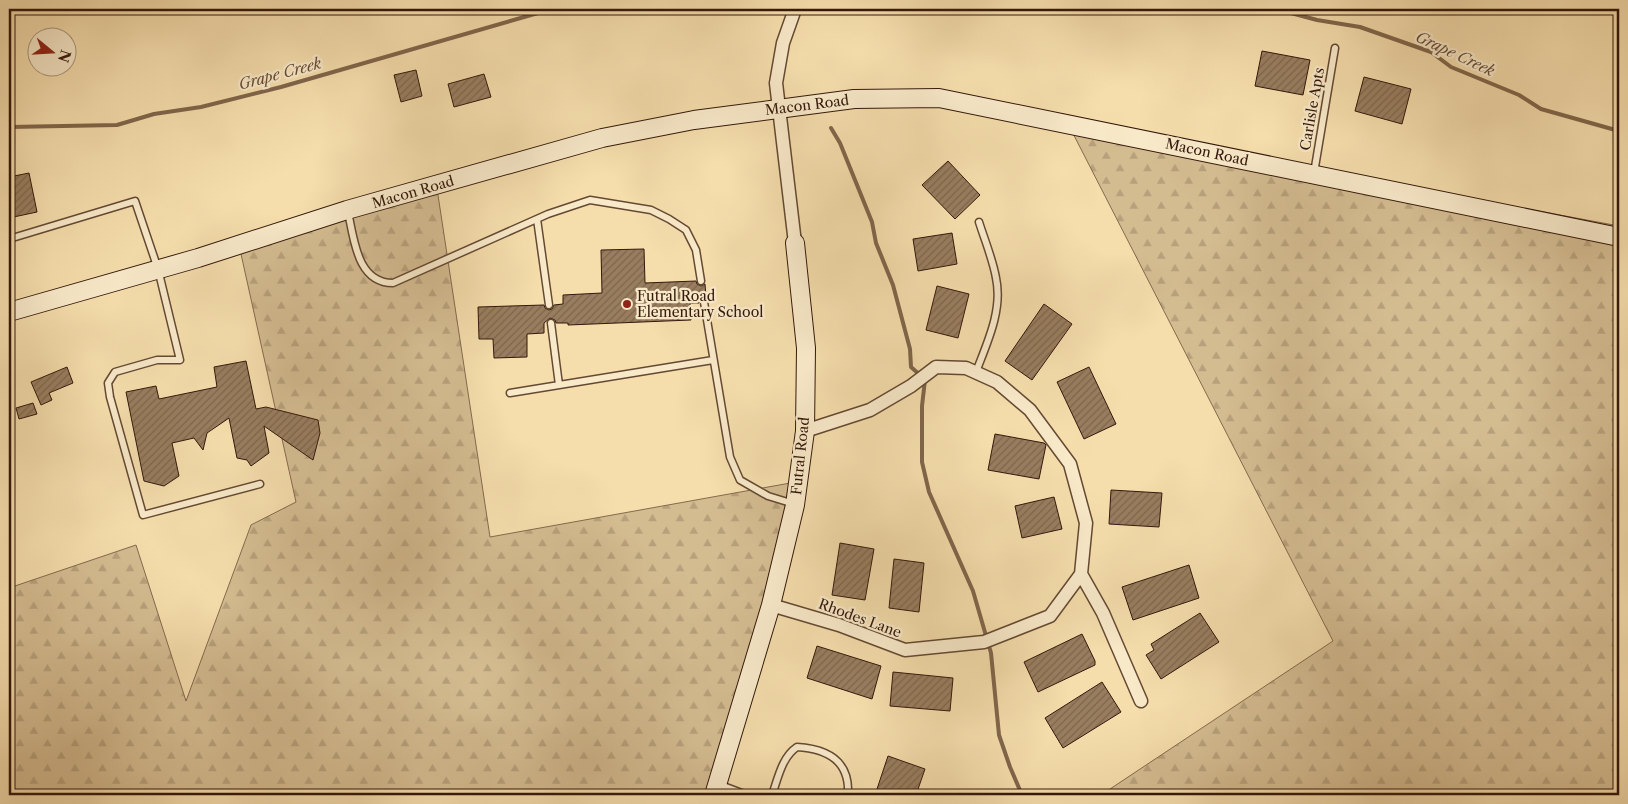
<svg xmlns="http://www.w3.org/2000/svg" width="1628" height="804" font-family="'Libre Caslon Text',serif">
<defs>
<pattern id="forest-firs" width="22" height="20" patternUnits="userSpaceOnUse" patternTransform="scale(1.25)"><rect width="22" height="20" fill="#d4bc91"/><path d="M5 1l3.5 6h-7zM16 11l3.5 6h-7z" fill="#b7a17c"/></pattern>
<pattern id="building-hatch" width="6" height="6" patternUnits="userSpaceOnUse" patternTransform="scale(1.25)"><rect width="6" height="6" fill="#987e5f"/><path d="M-1 1l2-2M0 6l6-6M5 7l2-2" fill="none" stroke="#7d664d"/></pattern>
</defs>
<rect width="100%" height="100%" fill="#f5ddac"/>
<filter id="stains"><feTurbulence type="fractalNoise" baseFrequency=".004" numOctaves="4"/><feColorMatrix values="0 0 0 0 .2 0 0 0 0 .09 0 0 0 0 .02 0 0 0 .5 -.17"/></filter>
<radialGradient id="worn" r=".72"><stop offset=".6" stop-color="#630" stop-opacity="0"/><stop offset="1" stop-color="#630" stop-opacity=".3"/></radialGradient>
<path fill="url(#forest-firs)" stroke="#846a4e" d="M1063,114L1425,190L1619,226V795H1101L1333,641Z
M436,182L490,537L796,482V508L707,795H9V588L136,545L186,701L251,525L296,502L239,245Z"/>
<g fill="none" stroke-linecap="round" stroke-linejoin="round">
<path stroke="#80664b" stroke-width="4" d="M1276,9L1317,20L1360,27L1431,52L1451,67L1519,95L1541,109L1619,131
M9,127L117,125L154,114L201,107L281,87L552,9
M831,128L840,143L872,222L876,243L893,285L910,349L911,367L920,375
M925,380L922,406V462L929,492L973,591L991,653L999,735L1010,767L1022,795"/>
</g>
<path fill="url(#building-hatch)" stroke="#34180b" d="M1262,51L1310,60L1303,95L1255,86Z
M416,70L422,96L401,102L394,75Z
M484,74L491,97L454,107L448,84Z
M1364,77L1411,89L1402,124L1355,111Z
M948,161L980,195L955,219L922,185Z
M29,173L37,212L9,218V177Z
M952,233L957,264L918,271L913,239Z
M644,249L645,283L696,281L697,284L701,286L705,284L706,297L701,298L699,303H690L691,320L568,325V323H556L555,320L550,318L544,323V333L527,334V357L494,358L493,339H479L478,307L544,305L545,308L549,310L552,309L554,305L563,304V295L602,293L601,250Z
M937,286L969,294L958,338L926,330Z
M1044,304L1072,324L1032,380L1005,361Z
M246,361L256,409L266,407L318,420L320,433L313,460L264,426L269,453L251,466L247,460L237,458L229,418L207,433L203,450L194,438L172,443L179,476L164,486L144,481L126,392L156,386L159,399L217,387L214,367Z
M67,367L73,383L49,393L52,400L41,405L31,382Z
M1089,367L1116,424L1084,439L1057,382Z
M33,403L37,414L19,419L16,408Z
M995,434L1044,443L1046,445L1039,479L988,470Z
M1111,490L1162,493L1159,527L1109,524Z
M1054,497L1062,529L1022,538L1015,506Z
M840,543L874,549L865,600L832,595Z
M894,559L924,563L919,612L889,608Z
M1189,565L1199,598L1133,620L1122,587Z
M1200,613L1219,642L1161,679L1146,655L1154,650L1151,644Z
M1082,634L1095,661V665L1038,692L1024,662Z
M817,646L881,666L872,699L807,678Z
M893,672L953,678L950,711L890,706Z
M1102,682L1121,712L1063,748L1045,718Z
M888,756L925,769L916,795H875Z"/>
<g fill="none" stroke-linecap="round" stroke-linejoin="round">
<defs>
<path id="lane" d="M1314,173L1335,48
M348,212C354,239 357,283 393,283L548,214L590,200L651,210L669,219L686,230L696,250L701,281
M537,219L549,305
M9,239L135,201L158,269L180,360H157L115,372L108,383L110,397L143,515L260,484
M704,302L730,457L740,480L768,496L794,504
M551,323L559,385
M976,372C987,343 1003,310 996,278C993,260 985,241 979,222
M510,393L713,360
M718,784L747,795
M772,795C778,778 782,757 797,747C828,749 850,761 848,795"/>
<path id="street" d="M795,243L776,83L783,43L795,9
M1081,574L1103,613L1141,701
M771,605L839,625L905,650L984,642L1050,616L1081,574L1086,523L1070,464L1030,410L997,382L966,368L936,367L911,386L870,410L805,431"/>
<path id="secondary" d="M9,312L198,258L347,210L602,138L694,120L854,99L939,98L1619,237
M714,795L771,605L795,505L805,431L806,348L795,243"/>
</defs>
<use href="#lane" stroke="#644933" stroke-width="9"/>
<use href="#street" stroke="#644933" stroke-width="15"/>
<use href="#secondary" stroke="#34180b" stroke-width="20"/>
<use href="#lane" stroke="#f8e9c9" stroke-width="6"/>
<use href="#street" stroke="#f8e9c9" stroke-width="12"/>
<use href="#secondary" stroke="#f8e9c9" stroke-width="18"/>
</g>
<circle fill="#8f2418" stroke="#f8e9c9" stroke-width="2" cx="627" cy="304" r="5"/>
<g text-anchor="middle" stroke-width="4.5" stroke-linejoin="round" paint-order="stroke">
<g font-size="14" fill="#34180b" stroke="#f8e9c9">
<text transform="translate(807 105) rotate(-7)" y="5">Macon Road</text>
<text transform="translate(1312 109) rotate(-80)" y="5">Carlisle Apts</text>
<text transform="translate(1207 152) rotate(12)" y="5">Macon Road</text>
<text transform="translate(413 192) rotate(-16)" y="5">Macon Road</text>
<text transform="translate(800 456) rotate(-84)" y="5">Futral Road</text>
<text transform="translate(860 618) rotate(20)" y="5">Rhodes Lane</text>
</g>
<g font-size="14" fill="#34180b" stroke="#f8e9c9" text-anchor="start">
<text x="637" y="301">Futral Road<tspan x="637" dy="16">Elementary School</tspan></text>
</g>
<g font-size="15" font-style="italic" fill="#674c35" stroke="#f8e9c9">
<text transform="translate(1455 54) rotate(25)" y="5">Grape Creek</text>
<text transform="translate(280 74) rotate(-15)" y="5">Grape Creek</text>
</g>
</g>
<rect width="1628" height="804" fill="none" stroke="#f5ddac" stroke-width="30"/>
<rect x="10" y="10" width="1608" height="784" fill="none" stroke="#34180b" stroke-width="2.5"/>
<rect x="15" y="15" width="1598" height="774" fill="none" stroke="#34180b"/>
<g transform="translate(52 52) rotate(108)"><circle r="24" fill="#f8e9c9" stroke="#aa957d"/>
<path d="M0-4L9 19L0 12L-9 19Z" fill="#8f2418"/>
<text y="-8" font-size="14" font-weight="bold" text-anchor="middle" fill="#34180b">N</text>
</g>
<rect width="100%" height="100%" filter="url(#stains)"/>
<rect width="100%" height="100%" fill="url(#worn)"/>
</svg>
